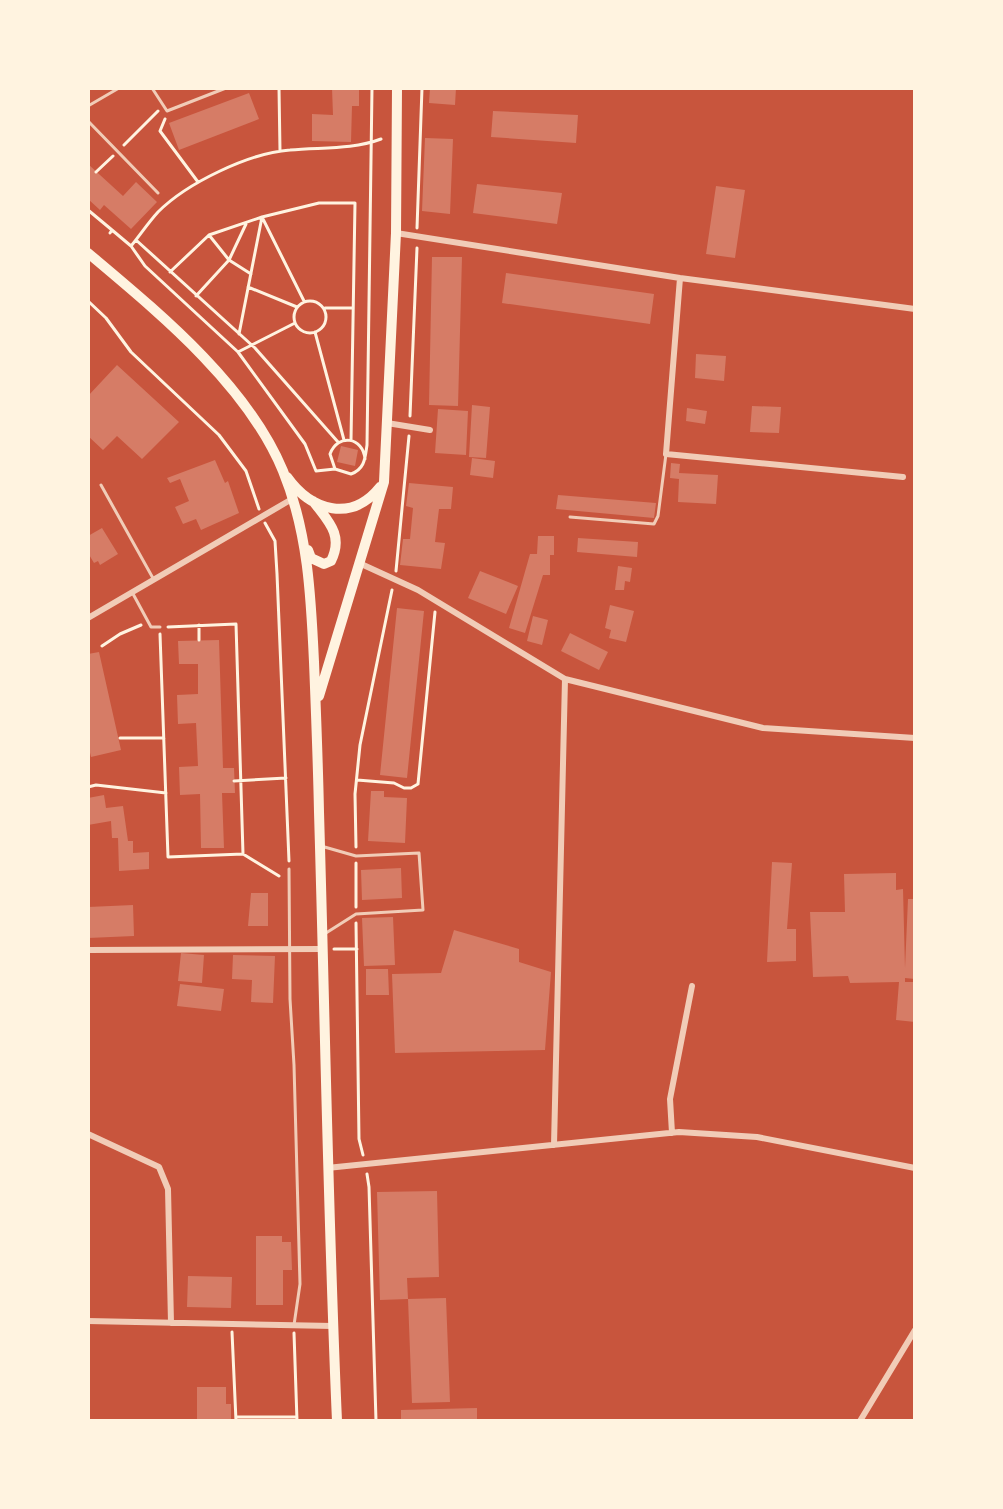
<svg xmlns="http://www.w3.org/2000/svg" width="1003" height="1509" font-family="'Exo 2',sans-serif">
<rect width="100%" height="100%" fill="#c8553d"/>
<path fill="#d67c66" d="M332,88H359V106H352L351,142L312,141V114L333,115Z
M430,88H456L455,105L429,103Z
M249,93L259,119L179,150L169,123Z
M493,111L578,115L576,143L491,137Z
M425,138L453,139L450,214L422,211Z
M88,164L123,196L136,182L157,202L131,229L104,205L100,210L88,199Z
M477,184L562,193L557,224L473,213Z
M716,186L745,190L735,258L706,254Z
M432,257H462L458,406L429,405Z
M506,273L654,294L650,324L502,303Z
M696,354L726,356L724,381L695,378Z
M117,365L179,422L142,459L117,436L103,450L88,436V396Z
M472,405L490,407L486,458L469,457Z
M752,406L781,407L779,433L750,432Z
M687,408L707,411L705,424L686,421Z
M438,409L468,411L466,455L435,453Z
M341,446L358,450L355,466L337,462Z
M472,458L495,461L493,478L470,475Z
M215,460L225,483L228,481L239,513L201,530L196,519L183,524L175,507L189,501L180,479L170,483L167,478Z
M671,463L680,464L679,473L718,475L716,504L678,502L679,479L670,478Z
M409,483L453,487L451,509H439L435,542L445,543L441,569L400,565L403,539H410L413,508L406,506Z
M558,495L656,503L654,518L556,509Z
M102,528L118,554L100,565L98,561L94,563L88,553V536Z
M538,536H554V555H550V575H543L525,633L509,628L530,554H537Z
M578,538L638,542L637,557L577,552Z
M618,566L632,568L630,582L625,581L624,590H615Z
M480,571L518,586L506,614L468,598Z
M610,605L634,611L626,642L609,638L611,630L605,628Z
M397,608L424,611L407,778L380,775Z
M533,616L548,620L542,645L527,641Z
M570,633L608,652L599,670L561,651Z
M219,640L223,768H234L235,793H222L224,848H201L200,794L180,795L179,767L198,766L196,723L178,724L177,695L198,694V664H179L178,641Z
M99,652L121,750L91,757L88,744V654Z
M371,791H384V797L407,798L405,843L368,841Z
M104,795L106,808L123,806L128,841H133V853L149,852V869L119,871L118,838H112L111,821L88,825V798Z
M772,862L792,863L787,929H796V961L767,962Z
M401,868L402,898L362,900L361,870Z
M896,873V890L903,889L905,968L908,899H915V979L905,978V982H915V1022L896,1020L899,982L850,983L848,976L813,977L810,912H845L844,874Z
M251,893H268V926H248Z
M133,905L134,936L88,938V907Z
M393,917L395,965L364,966L362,918Z
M454,930L519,949V962L551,972L545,1050L395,1053L392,974L441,973Z
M181,953L204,955L202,983L178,981Z
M233,955L275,956L273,1003L251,1002L252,980L232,979Z
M366,969H388L389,995H366Z
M180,984L224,989L221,1011L177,1006Z
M437,1191L439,1277L407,1278L408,1299L446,1298L450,1402L412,1403L408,1299L380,1300L377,1192Z
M256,1236H282V1242H291L292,1270H283V1305H256Z
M188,1276L232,1277L231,1308L187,1307Z
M197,1387H226V1404H231V1421H197Z
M477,1408V1421H401V1410Z"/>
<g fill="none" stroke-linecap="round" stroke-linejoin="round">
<path stroke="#fff3e0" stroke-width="3" d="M279,88L280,151
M165,119L160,131L198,182
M124,145L158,111
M96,172L113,156
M88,210L112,230
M263,219L304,301
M417,228L422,88
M110,233L112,230L131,246L145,266L238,352L305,444L316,471L335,469
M209,235L229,260L251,274
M136,240L255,348L338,442
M131,246C140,235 148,223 158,212C187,183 249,153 290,150C321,147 352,150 381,139
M170,272L209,235L262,217L319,203H355L351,440
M248,287L297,307
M196,296L229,260L246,224
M294 317a16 16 0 1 1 32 0a16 16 0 1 1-32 0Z
M88,301L106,318L131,352L219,435L246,471L259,509
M325,308H353
M315,332L344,440
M239,334L262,217
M238,352L295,323
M410,416L417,248
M365,459C363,437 338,433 330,454L335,469L351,474C365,469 365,458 367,445L372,88
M265,523L275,541L277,574L289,861
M396,571L409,436
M168,627L236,624L243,854L279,876
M160,634L168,857L243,854
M199,640V625
M102,646L120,634L141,625
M120,738H164
M357,780L394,783L404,788H411L418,784L435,612
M234,781L286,778
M88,787L96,785L166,793
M356,847L355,794L360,745L392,590
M356,863V907
M356,923L359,1139L363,1155
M334,949H357
M367,1174L369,1187L376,1421
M232,1332L236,1421
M294,1333L297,1421
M236,1417H297"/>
<path stroke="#f1ccb7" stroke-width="3" d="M152,88L167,111L226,88
M88,106L119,88
M88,121L158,193
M101,485L154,580
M570,517L654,524L658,516L666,454
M132,592L151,627H160
M321,846L356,856L419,853L423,910L356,914L326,933
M289,869L290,999L294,1065L300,1284L294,1325"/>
<path stroke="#f1ccb7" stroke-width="6" d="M396,233L680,278L915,309
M680,278L666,454L903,477
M387,423L430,430
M359,563L418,590L565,679L763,728L915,738
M88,618L292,499
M88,950L323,949
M672,1133L670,1099L692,986
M88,1134L159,1167L168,1189L171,1323
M554,1145L565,679
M327,1168L679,1132L757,1137L915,1168
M88,1321L333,1326
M860,1421L915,1330"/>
<path stroke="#fff3e0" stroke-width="10" d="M88,253C158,312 247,384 283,471C308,532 311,596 314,662C316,712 318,762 319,812C325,1015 328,1218 337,1421
M287,477C312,512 352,522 380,487
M308,550L311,558L324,564L331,561C344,535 328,521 313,501
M319,696L384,482L396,233L397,88"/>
</g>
<rect width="1003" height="1509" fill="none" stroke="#fff3e0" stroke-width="180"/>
</svg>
